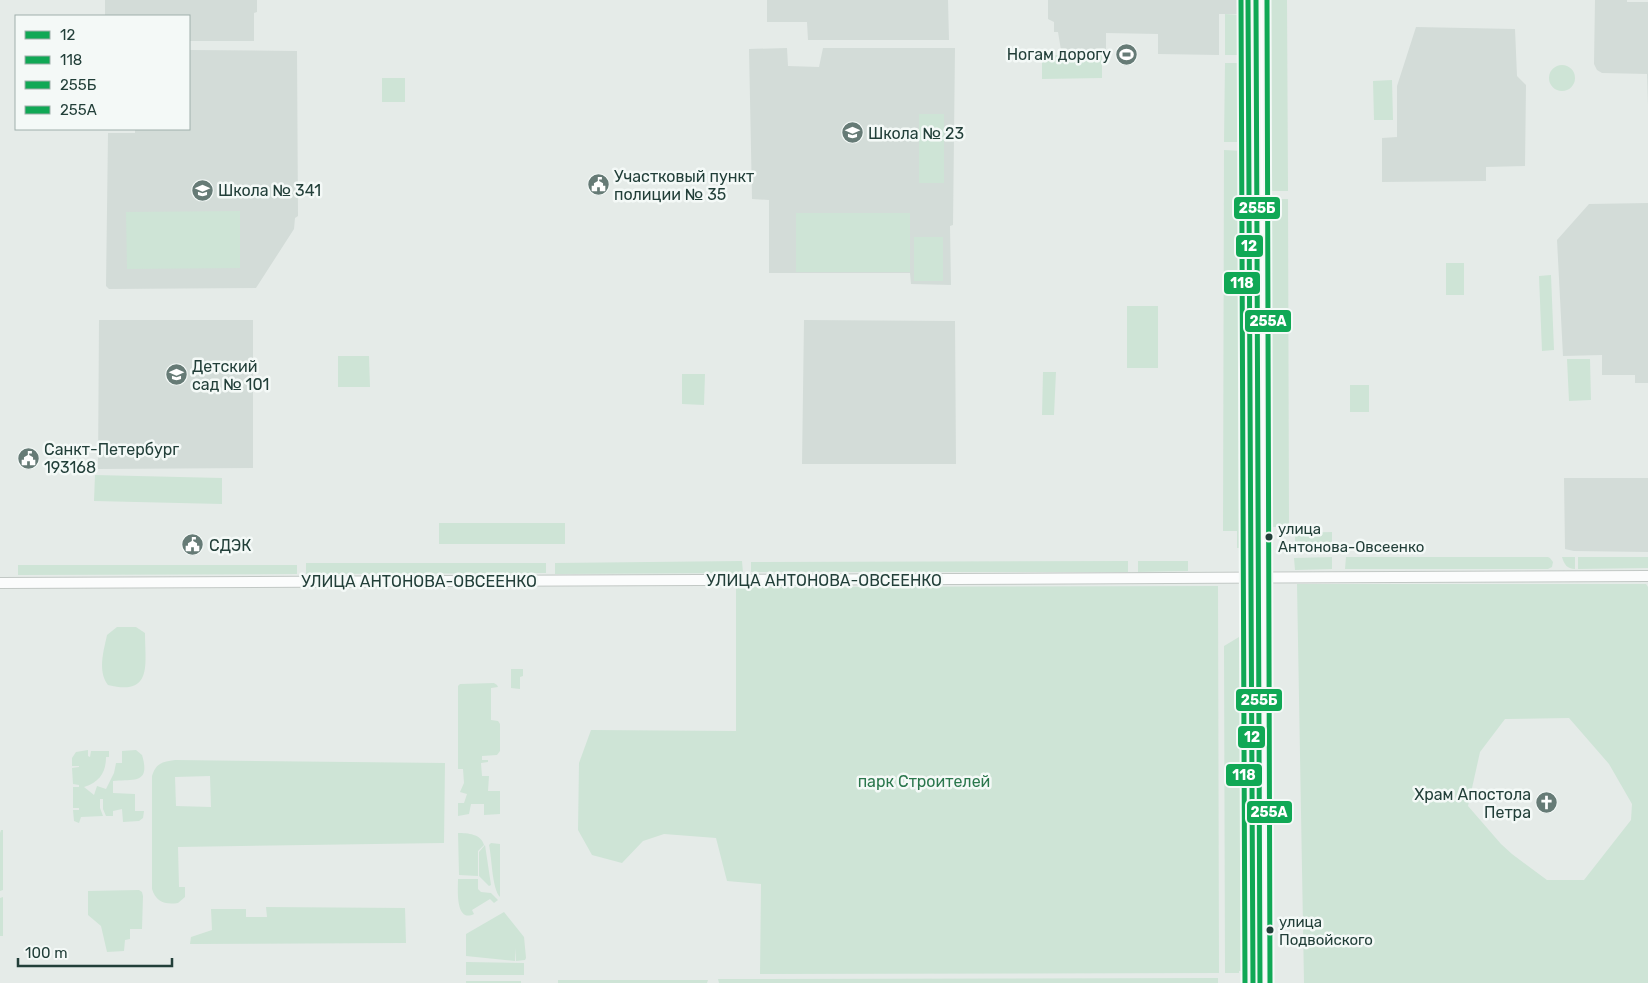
<svg xmlns="http://www.w3.org/2000/svg" width="1648" height="983" font-family="Rubik,sans-serif">
<rect width="100%" height="100%" fill="#e5ebe8"/>
<path fill="#d3dcd8" d="M105,0H257V12L254,13V41H189V16H105Z
M767,0H948L949,40H808L807,22H767Z
M1048,0H1237V14H1219V55L1158,54V34L1106,33V54H1070L1061,50L1058,32H1054V22L1048,19Z
M1595,0H1627V2H1648V105L1647,74L1602,73L1597,70L1594,64Z
M1416,27L1515,29L1517,76L1526,85L1525,166L1486,167V181L1382,182V138L1397,137V86Z
M787,48L788,66L819,67L823,48H955L953,225L950,226L951,285L911,284L910,273H769V200L752,199L749,49Z
M189,50L297,51L298,216L295,218L294,229L256,288L109,289L106,286L108,133H135V129H189Z
M1648,203V383H1635V375H1602V355L1563,356L1557,240L1589,204Z
M99,320H253V468L98,469Z
M804,320L955,321L956,464H802Z
M1564,478H1648V552L1574,551L1565,549Z"/>
<path fill="#cee4d6" fill-rule="evenodd" d="M1265,0H1287L1288,191H1270L1266,188Z
M1225,14L1242,15L1243,52L1237,55H1225Z
M1042,55H1102V78L1042,79Z
M1225,63H1237L1243,66V140L1240,142H1224Z
M1549 78a13 13 0 1 1 26 0a13 13 0 1 1-26 0Z
M382,78H405V102H382Z
M1392,80L1393,120H1374L1373,81Z
M919,114H944V183H919Z
M1224,150L1243,151L1244,548H1237V531H1223Z
M1270,199H1288L1289,527H1267L1266,202Z
M240,211V268L127,269L126,212Z
M796,213H910V272H796Z
M914,237H943V281H914Z
M1446,263H1464V295H1446Z
M1551,275L1554,350L1542,351L1539,276Z
M1127,306H1158V368H1127Z
M338,356H369L370,387H338Z
M1567,359H1590L1591,400L1569,401Z
M1043,372H1056L1054,415H1042Z
M682,374H705L704,405L682,404Z
M1350,385H1369V412H1350Z
M95,475L222,478V504L94,501Z
M439,523H565V544H439Z
M1332,532V549L1327,552H1295V533Z
M1332,557V569L1295,570L1294,558Z
M1346,557H1548L1550,558L1553,562L1552,567L1548,569H1345Z
M1562,557H1575V569C1567,569 1564,564 1562,557Z
M1578,557H1648V568L1578,569Z
M742,561L743,573L555,574V563Z
M1128,561V572H751V562Z
M1138,561H1188V571L1138,572Z
M306,563H546V573L306,574Z
M18,565H297V574L18,575Z
M1297,584H1646L1648,587V983H1304ZM1569,718L1609,764L1632,804L1631,820L1584,880H1547L1512,854L1501,844L1468,806L1480,752L1505,719Z
M1218,586L1219,973L760,974L761,884L727,881L716,838L664,834L643,841L622,863L592,855L578,830L579,763L591,730L736,731V587Z
M117,627H136L145,633C145,665 153,696 108,685C97,671 104,650 107,635Z
M1239,637L1240,645H1245L1246,971H1239V973H1225L1224,646Z
M511,669H523V676L520,677V689L511,688Z
M494,683L497,685L498,687L491,688V720L498,721L500,724V751L497,755L482,756V760H488V762L481,763L482,776H489L488,791H500V814L484,815V804H471L469,814L458,816V803H464L467,794L460,792L464,783L463,769H458V686L460,684Z
M88,750V756L90,757L91,751H109V757H106C106,772 100,782 84,787L94,795L97,786L106,789L114,773L116,763H122V751L136,750L142,755C151,785 133,779 113,781V793L135,794V811H144L143,818L139,821L123,822L122,809L113,811V816H106L103,809V799H100V808L103,816L81,817L79,823L74,821L73,810H79V808H73V787H79V785L73,784L72,768L79,767V766H72V758L76,752Z
M175,760L445,763L444,843L178,847L179,887H185V897L178,903C165,905 156,902 152,889V776C156,763 162,762 175,760ZM210,776L211,807L176,806L175,777Z
M1,830H3V890L0,891V833Z
M458,833C468,833 481,834 484,845L478,851V876L459,875Z
M491,843L500,844V897C492,889 492,858 489,845Z
M485,845L491,885L489,886L479,876V852Z
M458,879H478V889L481,892L491,893L498,900L494,903L490,899L472,910L474,914C455,923 458,889 458,879Z
M139,890L142,892L143,896L142,929H130V939L125,940L124,951L107,952L101,926L88,915V891Z
M3,897V936H0V898Z
M266,907L405,908L406,943L190,944L191,937L212,930L211,909H246V917H267Z
M504,912L524,937L526,958L525,960L516,961V948L515,961L466,956V934Z
M466,962L524,963V975H466Z
M1218,978V983H719L718,979Z
M558,980H708L707,983H558Z
M466,981H521V983H466Z"/>
<g fill="none" stroke-linecap="round" stroke-linejoin="round">
<defs>
<path id="street" d="M0,583L1648,576"/>
<path id="secondary" d="M1248,0L1253,983
M1259,0L1263,983"/>
</defs>
<use href="#street" stroke="#c2c8c5" stroke-width="12"/>
<use href="#secondary" stroke="#c1c8c6" stroke-width="16"/>
<use href="#street" stroke="#fbfcfc" stroke-width="10"/>
<use href="#secondary" stroke="#fbfcfc" stroke-width="14"/>
<defs>
<path id="bus-1" d="M1248,0L1253,983"/>
<path id="bus-2" d="M1241,0L1245,983"/>
<path id="bus-3" d="M1256,0L1260,983"/>
<path id="bus-4" d="M1267,0L1270,983"/>
</defs>
<use href="#bus-1" stroke="#f4f9f7" stroke-width="9"/>
<use href="#bus-2" stroke="#f4f9f7" stroke-width="9"/>
<use href="#bus-3" stroke="#f4f9f7" stroke-width="9"/>
<use href="#bus-4" stroke="#f4f9f7" stroke-width="9"/>
<use href="#bus-1" stroke="#10a855" stroke-width="5"/>
<use href="#bus-2" stroke="#10a855" stroke-width="5"/>
<use href="#bus-3" stroke="#10a855" stroke-width="5"/>
<use href="#bus-4" stroke="#10a855" stroke-width="5"/>
</g>
<defs>
<symbol id="stadium-disc" viewBox="-11 -11 22 22"><circle r="9.5" fill="#667b76" stroke="#f4f9f7"/><path d="M0-5a6.5 5 0 1 0 0 10a6.5 5 0 1 0 0-10ZM-3.5-1.8h7v3.6h-7Z" fill="#fff"/></symbol>
<symbol id="school-disc" viewBox="-11 -11 22 22"><circle r="9.5" fill="#667b76" stroke="#f4f9f7"/><path d="M0-5L7-2L0 1L-7-2ZM-4 1L0 2.5L4 1V4Q0 6-4 4Z" fill="#fff"/></symbol>
<symbol id="civic-disc" viewBox="-11 -11 22 22"><circle r="9.5" fill="#667b76" stroke="#f4f9f7"/><path d="M-.6-6.5H3V-4.5H.6V-3L4-1V1h2V6H-6V1h2V-1L-.6-3ZM-1.2 2.5V6h2.4V2.5Z" fill="#fff"/></symbol>
<symbol id="church-disc" viewBox="-11 -11 22 22"><circle r="9.5" fill="#667b76" stroke="#f4f9f7"/><path d="M-1.2-6h2.4v3.5h3.3v2.4h-3.3V6h-2.4V-.1h-3.3v-2.4h3.3Z" fill="#fff"/></symbol>
</defs>
<g fill-rule="evenodd">
<use href="#stadium-disc" x="1114" y="42" width="25" height="25"/>
<use href="#school-disc" x="840" y="120" width="25" height="25"/>
<use href="#civic-disc" x="586" y="172" width="25" height="25"/>
<use href="#school-disc" x="190" y="178" width="25" height="25"/>
<use href="#school-disc" x="164" y="362" width="25" height="25"/>
<use href="#civic-disc" x="16" y="446" width="25" height="25"/>
<use href="#civic-disc" x="180" y="532" width="25" height="25"/>
<use href="#church-disc" x="1534" y="790" width="25" height="25"/>
</g>
<g fill="#223f39" stroke="#f4f9f7" stroke-width="2">
<circle cx="1269" cy="537" r="4.5"/>
<circle cx="1270" cy="930" r="4.5"/>
</g>
<g text-anchor="middle" stroke-width="5" stroke-linejoin="round" paint-order="stroke">
<g font-size="15" fill="#223f39" stroke="#f4f9f7" text-anchor="start">
<text x="1278" y="534">улица<tspan x="1278" dy="18">Антонова-Овсеенко</tspan></text>
<text x="1279" y="927">улица<tspan x="1279" dy="18">Подвойского</tspan></text>
</g>
<g font-size="16" fill="#223f39" stroke="#f4f9f7" text-anchor="start">
<text x="1111" y="60" text-anchor="end">Ногам дорогу</text>
<text x="868" y="139">Школа № 23</text>
<text x="614" y="182">Участковый пункт<tspan x="614" dy="18">полиции № 35</tspan></text>
<text x="218" y="196">Школа № 341</text>
<text x="192" y="372">Детский<tspan x="192" dy="18">сад № 101</tspan></text>
<text x="44" y="455">Санкт-Петербург<tspan x="44" dy="18">193168</tspan></text>
<text x="209" y="551">СДЭК</text>
<text x="1531" y="800" text-anchor="end">Храм Апостола<tspan x="1531" dy="18">Петра</tspan></text>
</g>
<g font-size="16" fill="#223f39" stroke="#f4f9f7">
<text x="824" y="586">УЛИЦА АНТОНОВА-ОВСЕЕНКО</text>
<text x="419" y="587">УЛИЦА АНТОНОВА-ОВСЕЕНКО</text>
</g>
<g font-size="16" fill="#2b774d" stroke="#f4f9f7">
<text x="924" y="787">парк Строителей</text>
</g>
</g>
<g stroke="#f4f9f7" stroke-width="2">
<rect x="1233" y="196" width="48" height="24" rx="5" fill="#10a855"/>
<rect x="1235" y="234" width="29" height="24" rx="5" fill="#10a855"/>
<rect x="1223" y="271" width="38" height="24" rx="5" fill="#10a855"/>
<rect x="1244" y="309" width="48" height="24" rx="5" fill="#10a855"/>
<rect x="1235" y="688" width="48" height="24" rx="5" fill="#10a855"/>
<rect x="1237" y="725" width="29" height="24" rx="5" fill="#10a855"/>
<rect x="1225" y="763" width="38" height="24" rx="5" fill="#10a855"/>
<rect x="1246" y="800" width="47" height="24" rx="5" fill="#10a855"/>
</g>
<g font-size="14" text-anchor="middle" font-weight="bold" fill="#fff">
<text x="1257" y="213">255Б</text>
<text x="1249" y="251">12</text>
<text x="1242" y="288">118</text>
<text x="1268" y="326">255А</text>
<text x="1259" y="705">255Б</text>
<text x="1252" y="742">12</text>
<text x="1244" y="780">118</text>
<text x="1269" y="817">255А</text>
</g>
<rect x="15" y="15" width="175" height="115" fill="#f4f9f7" stroke="#a0afab"/>
<rect x="25" y="31" width="25" height="8" fill="#10a855" stroke="#a0afab"/>
<text x="60" y="40" font-size="15" fill="#223f39">12</text>
<rect x="25" y="56" width="25" height="8" fill="#10a855" stroke="#a0afab"/>
<text x="60" y="65" font-size="15" fill="#223f39">118</text>
<rect x="25" y="81" width="25" height="8" fill="#10a855" stroke="#a0afab"/>
<text x="60" y="90" font-size="15" fill="#223f39">255Б</text>
<rect x="25" y="106" width="25" height="8" fill="#10a855" stroke="#a0afab"/>
<text x="60" y="115" font-size="15" fill="#223f39">255А</text>
<path d="M18 958v8h154v-8" fill="none" stroke="#223f39" stroke-width="2.5"/>
<text x="25" y="958" font-size="15" fill="#223f39" stroke="#f4f9f7" stroke-width="4" paint-order="stroke">100 m</text>
</svg>
